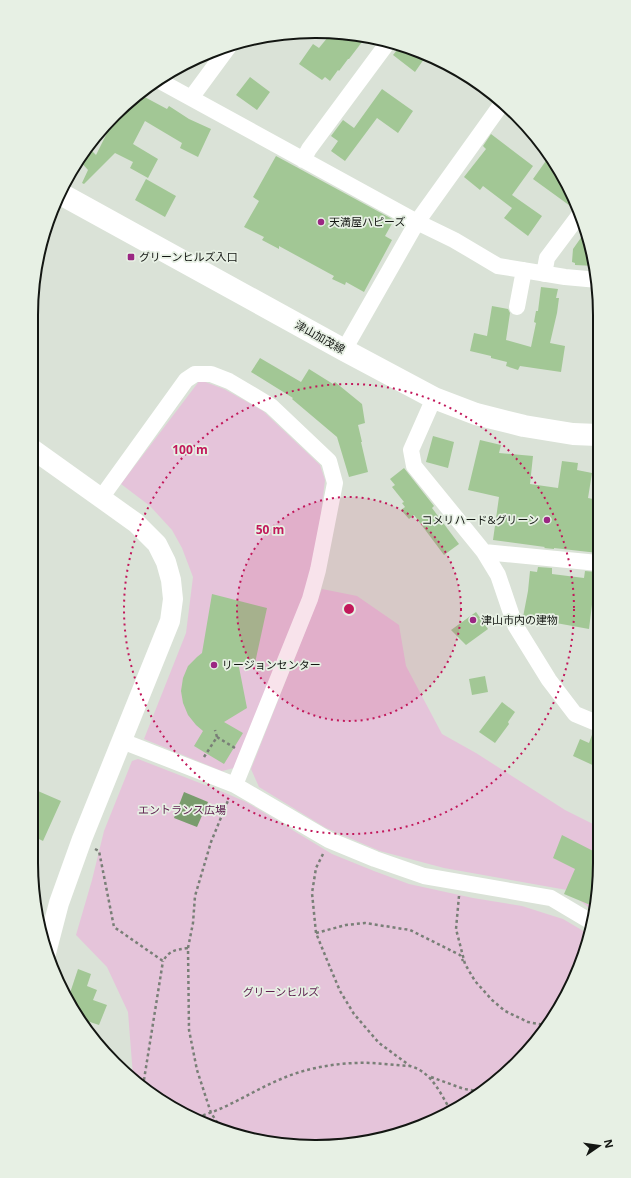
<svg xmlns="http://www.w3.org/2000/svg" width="631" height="1178" font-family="'Open Sans','Noto Sans JP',sans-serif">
<rect width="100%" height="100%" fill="#dae2d7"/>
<path fill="#e5c4da" d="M200,380L224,389L263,411L320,465L325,480L314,572L238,767L222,771L144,739L186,633L193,577L182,548L172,530L150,506L121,484Z
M322,589L357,596L399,625L406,666L442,734L476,753L565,810L599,827V881L594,912L567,890L444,868L380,851L326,828L259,787L251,769Z
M138,759L223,792L246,802L332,854L374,871L409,884L473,898L522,906L547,914L563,919L580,929L590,936L571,989L517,1064L441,1118L389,1137L334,1146L242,1137L158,1099L133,1076L128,1012L107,967L76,935L92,880L104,831L132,761Z"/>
<path fill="#799c6d" d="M184,792L208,802L197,827L174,818Z"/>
<path fill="#a2c795" d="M332,32L352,35L362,42L349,59H348L339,71L338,70L330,81L325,77L322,80L299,64L313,44L319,48Z
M401,45L410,49L424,59L415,72L393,55Z
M250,77L270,92L257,110L236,95Z
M382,89L413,111L398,133L377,118L345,161L331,151L338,141L331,136L343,120L354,128Z
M139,94L167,109L169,106L189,119L211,129L198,157L180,148L182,143L145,121L133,144L158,159L148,178L130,168L133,162L115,153L84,184L82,183L88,170L79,160L85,150L89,154L92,151L96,155L117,113L126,103L131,106Z
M491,134L533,166L512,195L542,216L528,236L504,218L512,208L483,186L480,190L464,177L486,149L483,146Z
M550,155L577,205L573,208L533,179Z
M276,156L394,220L385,236L392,240L364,292L346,282L345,285L332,279L334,276L279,246V249L262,240L264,237L244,227L259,201L253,197Z
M146,179L176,196L165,217L135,200Z
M585,232L589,247L594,266L575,265V263L572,262L573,249Z
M541,287L558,289L556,298H559L557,313L550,343L565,346L561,372L520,366L518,370L506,366L507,362L491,358V356L470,351L474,333L487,336L492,306L508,309L510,313L506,340L531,347L536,323L534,322L536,311H538Z
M260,358L301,382L309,369L333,384L335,382L362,404L365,423L358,425L362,442H361L368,472L349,477L337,437L292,399L293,398L251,372Z
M433,436L454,442L448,468L426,462Z
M480,440L501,445L499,453L533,456L530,484L558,488L562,461L578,463L577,470L592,473L588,498L598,500V553L554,548V549L544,548L545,547L493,540L499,497L468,490Z
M404,468L434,506L432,508L459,544L444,555L414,515L409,519L401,510L405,507L402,503L404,502L392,487L395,485L390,479Z
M538,567L552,568V574L584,578L585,571L596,572L589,629L523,617L528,591L530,571L537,572Z
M212,594L267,608L255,663L238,662L247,708L224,722L243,733L224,764L194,746L203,731L196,725L188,715L183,703L181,691L183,678L188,666L197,657L202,653Z
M476,612L488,629L466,645L451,630Z
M485,676L488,692L472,695L469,679Z
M502,702L515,712L508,722L509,724L495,743L479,732Z
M593,732L599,733V768L573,756L580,739L589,743Z
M31,788L61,801L43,841L31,835Z
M562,835L599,854V881L595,907L564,894L575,869L553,858Z
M78,969L91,974L87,986L97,990L93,1000L107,1005L99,1025L81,1019L69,996Z"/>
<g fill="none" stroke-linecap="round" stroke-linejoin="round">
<path stroke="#797f77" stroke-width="2.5" stroke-dasharray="3 3" stroke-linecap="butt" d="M217,737L235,748
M204,757L217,737L215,730
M95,849L99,851L114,927L163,961C170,950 175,950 188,948L189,1030L197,1070L211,1113L221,1128
M323,854L316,868L312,893L316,933L327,960L340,991L354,1014L379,1043L409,1065
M459,896L456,929L465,964L475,981L492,1000L505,1011L528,1022L544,1025
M316,933L346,925L365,923L410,930L460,955L463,961
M188,948L193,923L195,896L211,842L229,798
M431,1077L464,1089L478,1091
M143,1086L163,961
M197,1117C227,1109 252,1091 281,1079C304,1069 330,1064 355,1063C374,1062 392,1065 410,1066C432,1072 440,1093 451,1111"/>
<path stroke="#fff" stroke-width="16" d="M158,80L417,222L454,240L498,266L565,277L598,280
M191,98L230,45
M303,160L309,149L389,41
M544,274L547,258L580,214
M517,307L524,270
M344,350L417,222L503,102
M434,398L411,450L414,466L484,552L498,575L515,625L549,680L575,714L599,724
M101,498L186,380L195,374H211L229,381L271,406L329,461L335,483L318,570L310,599L235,785
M484,552L598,563
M122,741L235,785L329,840L375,859L424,876L551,898L593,923"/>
<path stroke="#fff" stroke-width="20" d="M31,448L136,523L157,544L166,562L171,580L173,599L170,621L82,839L59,903L46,953"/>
<path stroke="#fff" stroke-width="22" d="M59,193L344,350L434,398L476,414L524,426L573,434L598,435"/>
</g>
<circle cx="349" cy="609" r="112" fill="#c2185b" fill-opacity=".12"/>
<g fill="none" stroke="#c2185b" stroke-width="2" stroke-dasharray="2 4">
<circle cx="349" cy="609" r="112"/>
<circle cx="349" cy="609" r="225"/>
</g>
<g fill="#9b2783" stroke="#e7f0e4" stroke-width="1.5">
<circle cx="321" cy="222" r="4"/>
<rect x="127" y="253" width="8" height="8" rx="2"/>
<circle cx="547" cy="520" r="4"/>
<circle cx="473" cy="620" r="4"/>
<circle cx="214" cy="665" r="4"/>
</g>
<g text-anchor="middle" stroke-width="3.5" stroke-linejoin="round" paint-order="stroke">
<g font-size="11" fill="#131612" stroke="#e7f0e4" text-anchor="start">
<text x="329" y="226">天満屋ハピーズ</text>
<text x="139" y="261">グリーンヒルズ入口</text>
<text x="539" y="524" text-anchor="end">コメリハード&amp;グリーン</text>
<text x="481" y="624">津山市内の建物</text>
<text x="222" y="669">リージョンセンター</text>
</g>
<g font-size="11" fill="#131612" stroke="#e7f0e4">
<text transform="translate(320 337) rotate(29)" y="4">津山加茂線</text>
</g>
<g font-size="11" fill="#5f2150" stroke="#e7f0e4">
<text x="182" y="814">エントランス広場</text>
<text x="281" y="996">グリーンヒルズ</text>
</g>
</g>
<path d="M0 0H631V1178H0ZM315 38H316A277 277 0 0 1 593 315V863A277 277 0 0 1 316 1140H315A277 277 0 0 1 38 863V315A277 277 0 0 1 315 38Z" fill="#e7f0e4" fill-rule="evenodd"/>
<path fill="none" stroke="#131612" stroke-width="2" d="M315 38H316A277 277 0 0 1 593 315V863A277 277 0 0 1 316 1140H315A277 277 0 0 1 38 863V315A277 277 0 0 1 315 38Z"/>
<circle cx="349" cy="609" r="6" fill="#c2185b" stroke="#e7f0e4" stroke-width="2"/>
<g font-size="12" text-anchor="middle" font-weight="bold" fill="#c2185b" stroke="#e7f0e4" stroke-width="3.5" stroke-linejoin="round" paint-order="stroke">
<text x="190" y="454">100 m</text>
<text x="270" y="534">50 m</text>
</g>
<g transform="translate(599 1146) rotate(77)" stroke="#e7f0e4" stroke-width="3" paint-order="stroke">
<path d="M0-3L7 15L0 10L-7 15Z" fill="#131612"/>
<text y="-6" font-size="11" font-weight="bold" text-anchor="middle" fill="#131612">N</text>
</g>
</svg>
